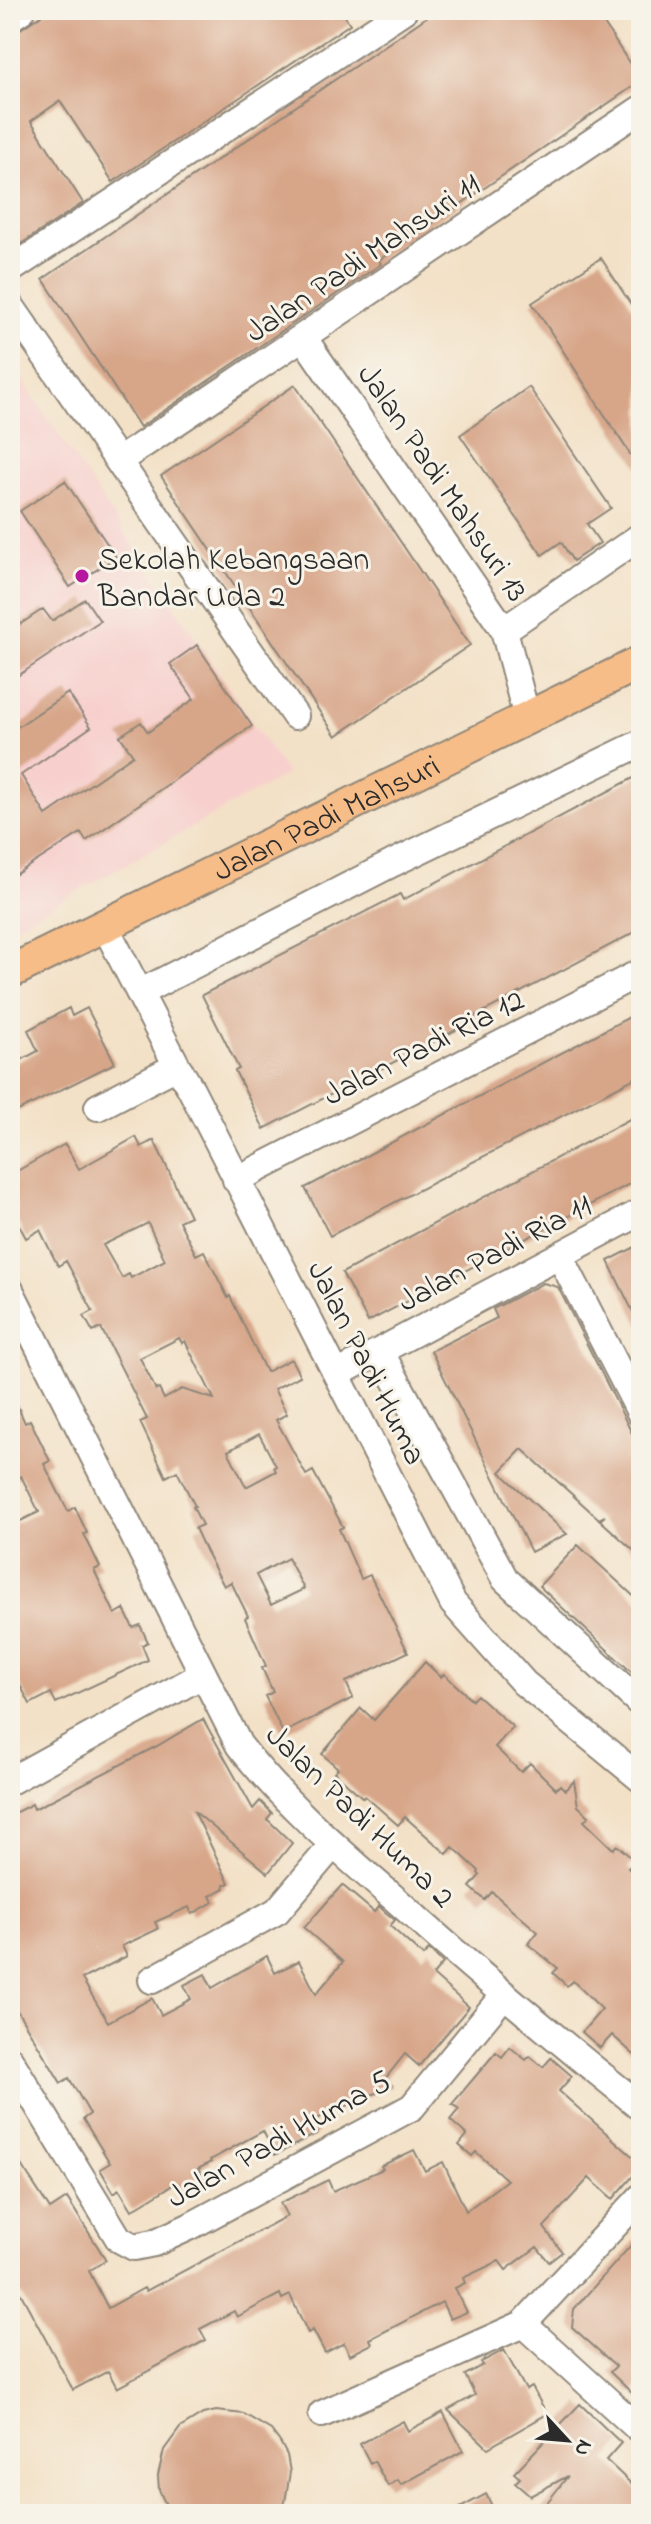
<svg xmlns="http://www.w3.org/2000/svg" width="651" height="2524" font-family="'Indie Flower',sans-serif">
<rect width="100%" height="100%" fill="#f7f3e8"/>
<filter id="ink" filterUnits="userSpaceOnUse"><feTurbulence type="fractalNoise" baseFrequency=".0125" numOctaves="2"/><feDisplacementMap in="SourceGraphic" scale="16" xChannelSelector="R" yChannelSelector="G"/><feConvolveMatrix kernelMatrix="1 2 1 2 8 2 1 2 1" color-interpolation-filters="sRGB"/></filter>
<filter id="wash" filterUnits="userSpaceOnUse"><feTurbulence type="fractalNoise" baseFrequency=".006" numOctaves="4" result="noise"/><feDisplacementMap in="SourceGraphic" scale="32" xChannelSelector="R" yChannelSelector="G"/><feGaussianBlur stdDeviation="1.8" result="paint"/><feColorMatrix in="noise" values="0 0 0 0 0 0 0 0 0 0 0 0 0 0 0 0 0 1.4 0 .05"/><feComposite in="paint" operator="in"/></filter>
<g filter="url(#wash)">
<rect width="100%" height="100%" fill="#f3e1c7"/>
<path fill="#f7d0cd" d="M18,374L287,774L10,929V378Z"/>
<g id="blocks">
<path fill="#d7a588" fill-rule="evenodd" d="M49,10H341L350,24L113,182L60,101L31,121L83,203L10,251V36Z
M437,10H595L641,81L379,260L381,264L140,427L43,279Z
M601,258L641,320V471L532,303Z
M295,385L470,645L336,736L161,476Z
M529,387L611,508L587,524L600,543L573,561L561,542L542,555L460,435Z
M65,481L116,557L70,587L20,511Z
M85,599L100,621L10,681V631L43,609L52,621Z
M197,645L252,726L86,841L81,833L10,878V732L68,693L91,727L21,775L46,815L133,755L120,736L141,722L148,732L194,699L170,664Z
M641,774V929L460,1024L462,1027L264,1129L235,1071L239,1069L202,995L400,894L403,900Z
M69,1008L72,1016L87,1008L115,1063L10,1115V1066L38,1051L28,1030Z
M641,1011V1075L330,1236L305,1188Z
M641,1113V1178L368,1322L342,1273Z
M136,1137L141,1147L154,1140L190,1216L179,1221L196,1255L204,1251L228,1298L230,1296L266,1372L291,1359L300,1376L274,1389L287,1414L276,1420L306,1475L313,1471L343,1527L339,1529L361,1579L370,1575L408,1652L346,1682L353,1698L283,1733L265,1696L273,1692L262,1668L266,1666L245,1618L248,1616L231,1582L224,1586L205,1550L195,1528L202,1525L193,1507L195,1506L177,1471L166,1477L140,1422L147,1419L101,1328L93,1332L84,1316L93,1311L66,1261L58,1266L40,1230L26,1238L12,1212L17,1209L10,1197V1175L65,1144L79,1169ZM148,1223L165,1260L131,1278L129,1274L122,1278L103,1245ZM179,1338L182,1343L185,1341L214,1399L182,1389L164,1399L159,1389L156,1390L140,1358ZM259,1434L276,1466L274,1467L276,1471L246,1487L228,1451ZM288,1558L304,1589L271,1605L256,1575Z
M641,1244V1328L608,1261Z
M543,1283L558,1287L641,1451V1557L600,1520L605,1516L599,1519L522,1449L500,1472L567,1534L531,1552L431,1351L497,1318L493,1309Z
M10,1389L25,1423L30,1420L50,1461L44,1464L68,1511L75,1507L87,1533L84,1534L100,1567L94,1570L115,1614L124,1609L133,1628L140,1625L148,1642L142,1645L148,1660L56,1703L51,1693L30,1704L18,1681L10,1685V1526L39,1512L21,1476L10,1481Z
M578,1545L641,1603V1681L539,1586Z
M425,1662L441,1677L444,1674L472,1700L477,1695L513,1727L495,1747L521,1772L530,1763L556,1789L560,1785L565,1790L574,1781L578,1806L589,1816L584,1821L613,1849L617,1845L635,1861L628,1868L641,1880V2061L612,2035L600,2048L582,2032L602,2009L573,1981L567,1986L553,1973L558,1968L528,1944L538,1932L492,1892L485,1900L470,1887L480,1875L478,1873L479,1871L453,1847L447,1854L405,1817L398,1825L365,1796L363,1798L334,1772L338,1768L322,1754L361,1708L374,1720Z
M203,1719L253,1809L260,1801L272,1813L267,1819L292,1843L268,1873L194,1811L229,1883L224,1885L225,1888L210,1896L213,1902L192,1914L189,1907L155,1922L158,1929L122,1946L127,1956L82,1979L108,2022L152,1998L161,2015L191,1999L184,1985L205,1974L212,1988L267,1956L275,1973L299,1961L316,1994L343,1962L304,1928L342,1885L374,1912L379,1906L384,1911L395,1920L390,1926L423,1956L429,1950L443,1963L433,1975L469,2007L419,2066L405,2054L385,2079L392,2086L312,2121L318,2133L275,2155L263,2131L210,2160L211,2162L198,2169L204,2179L182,2193L176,2183L132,2210L119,2189L114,2193L100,2169L110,2163L83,2119L90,2114L69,2078L61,2083L10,1999V1815L32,1804L34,1809L157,1746Z
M510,2047L526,2060L530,2056L543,2067L551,2058L572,2076L559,2091L641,2164V2167L613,2199L589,2178L544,2227L562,2252L549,2262L537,2247L506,2270L499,2261L463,2278L465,2283L455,2288L467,2312L450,2319L442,2302L370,2339L372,2344L350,2355L344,2343L325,2353L313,2330L308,2333L290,2295L282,2299L280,2294L237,2317L234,2311L200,2329L206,2340L117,2388L108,2371L73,2390L21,2294L16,2298L10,2288V2148L50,2209L67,2198L106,2260L89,2271L108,2308L144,2288L146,2291L287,2216L280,2203L328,2180L333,2191L383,2169L381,2166L414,2150L425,2171L443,2162L466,2211L507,2180L476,2152L472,2156L459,2145L467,2135L450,2120L459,2109L452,2104L496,2052L502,2057Z
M641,2234V2384L632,2393L610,2372L616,2366L572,2327L574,2309Z
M504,2350L526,2390L532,2387L547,2414L488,2448L448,2410L475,2395L465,2375L483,2365L481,2362Z
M580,2404L621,2443L606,2460L641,2493V2499L627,2514H538L568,2476L530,2496L515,2483L520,2478L514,2473Z
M216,2411L244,2414L271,2430L280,2442L287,2455L290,2472L285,2502L278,2514H170L159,2490L158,2475L164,2450L180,2428L203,2414Z
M443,2412L463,2451L401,2485L398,2480L388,2486L374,2461L370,2463L360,2444L403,2421L408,2431Z
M486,2494L496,2514H449Z"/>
</g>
</g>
<g filter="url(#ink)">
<use href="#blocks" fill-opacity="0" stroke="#8f8679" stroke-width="2"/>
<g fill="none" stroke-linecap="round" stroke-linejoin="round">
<defs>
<path id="minor" d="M10,18L22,10
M10,270L404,10
M10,305L295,716
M303,337L504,630L527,718
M120,460L641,109
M504,630L641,536
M104,924L177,1066L191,1089L453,1603L524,1683L641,1779
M141,992L393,863L641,743
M98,1107L177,1066
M236,1180L641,972
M560,1256L641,1414
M10,1290L239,1745C284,1803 340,1851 395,1899C475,1971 557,2040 641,2107
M380,1351L505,1579L641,1704
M337,1374L641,1212
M10,1781L202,1675
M152,1980L277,1911L333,1845
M10,2060L119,2239L134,2247L154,2243L189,2227L412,2107L503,1996
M523,2324L641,2431
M322,2414L523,2324L641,2197"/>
<g id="major">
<path id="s1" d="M10,972L641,662"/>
</g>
</defs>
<use href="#minor" stroke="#8f8679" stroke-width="30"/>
<use href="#major" stroke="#8f8679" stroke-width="36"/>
<use href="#minor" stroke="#fff" stroke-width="26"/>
<use href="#major" stroke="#f7bd88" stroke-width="32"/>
</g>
</g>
<circle fill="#b5179e" stroke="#f7f3e8" stroke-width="3" cx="82" cy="576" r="8"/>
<g text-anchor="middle" stroke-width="6" stroke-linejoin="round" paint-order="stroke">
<g font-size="32" fill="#2b2b2b" stroke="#f7f3e8">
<text transform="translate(362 257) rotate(-34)" y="11">Jalan Padi Mahsuri 11</text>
<text transform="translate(444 482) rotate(56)" y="11">Jalan Padi Mahsuri 13</text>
<text dy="11" stroke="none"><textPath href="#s1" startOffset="352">Jalan Padi Mahsuri</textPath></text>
<text transform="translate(423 1046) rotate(-27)" y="11">Jalan Padi Ria 12</text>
<text transform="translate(494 1252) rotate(-28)" y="11">Jalan Padi Ria 11</text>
<text transform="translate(368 1362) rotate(63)" y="11">Jalan Padi Huma</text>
<text transform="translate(361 1815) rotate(44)" y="11">Jalan Padi Huma 2</text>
<text transform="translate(278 2138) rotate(-29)" y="11">Jalan Padi Huma 5</text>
</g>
<g font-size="32" fill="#2b2b2b" stroke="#f7f3e8" text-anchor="start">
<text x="98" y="569">Sekolah Kebangsaan<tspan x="98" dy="37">Bandar Uda 2</tspan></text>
</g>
</g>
<rect width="651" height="2524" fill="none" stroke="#f7f3e8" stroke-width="40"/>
<g transform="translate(567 2440) rotate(116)" stroke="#f7f3e8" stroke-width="6" paint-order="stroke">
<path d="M0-6L14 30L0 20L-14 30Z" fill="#2b2b2b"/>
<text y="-12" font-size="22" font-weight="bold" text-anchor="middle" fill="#2b2b2b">N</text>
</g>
</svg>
